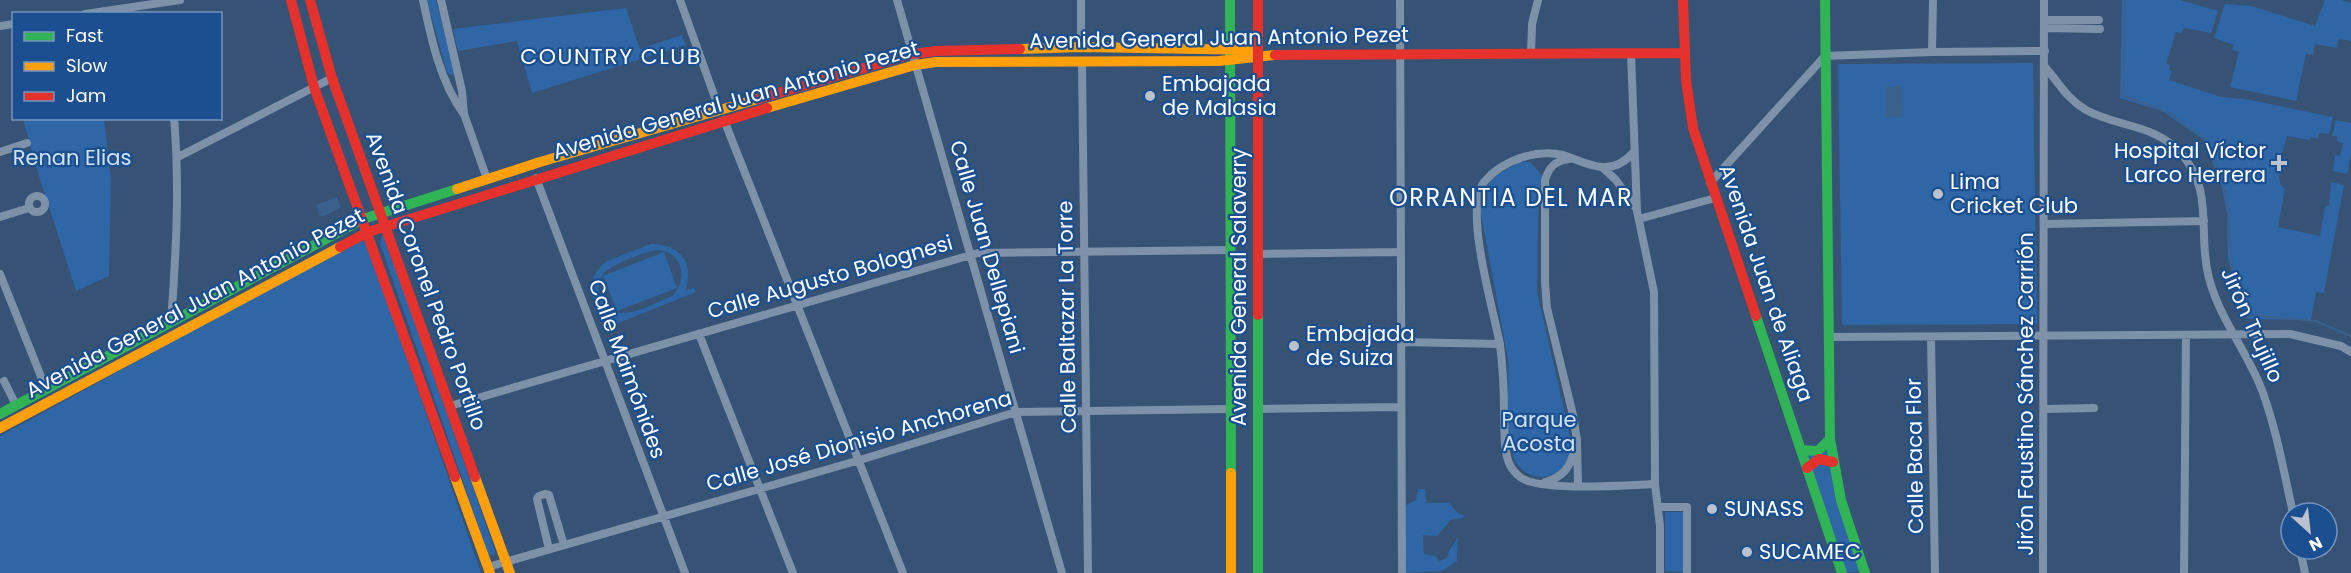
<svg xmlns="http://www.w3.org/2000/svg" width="2351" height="573" font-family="Poppins,sans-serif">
<rect width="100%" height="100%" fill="#365274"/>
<path fill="#2f66a5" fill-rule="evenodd" d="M427,0H436L454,69V74L450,75L447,72Z
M2122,0H2180L2218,11L2211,33L2184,28L2181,33L2176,32L2166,64L2170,65L2169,70L2172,71L2169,80L2221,97L2245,99L2333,117L2329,134L2319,133L2318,139L2311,137L2310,140L2287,136C2284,150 2272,180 2285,189L2278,227L2320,236L2325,206H2329L2331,182L2344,185L2324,293L2316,292L2311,320L2247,319L2228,260L2227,214L2222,188L2204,140L2162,111L2120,98Z
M2325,0H2341L2351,3V41L2339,39L2336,48L2315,44L2313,55L2306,54L2296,101L2230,87L2239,52L2232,50L2234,45L2214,38L2225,4L2251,6L2315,26Z
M626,8L640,49L682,35L686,45L532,93L517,41L458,51L453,29Z
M2033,63L2037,324L1842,325L1838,64Z
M23,119H104L111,179L109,276L76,291L38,173Z
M2336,120L2351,123V154L2347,174L2333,171L2335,155L2340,156L2343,143L2337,141V136H2332Z
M1520,162H1530L1542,175L1538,209L1537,292L1571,440C1570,446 1571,453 1569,458C1557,484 1523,483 1513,456C1503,424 1510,391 1508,359L1480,209C1482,181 1498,174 1520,162Z
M382,236H385L387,242L495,551L494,555H490L488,553L380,243Z
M359,240L367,241L481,573H0V436Z
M651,244C680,244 695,263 685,291L694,288L696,292L616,324L615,319C589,306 582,280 607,261ZM656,250C682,250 689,279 672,296C657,302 639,313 623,313C603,314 591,288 604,273C612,264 645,252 656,250Z
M664,252L677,288L617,311L603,276Z
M1830,439L1864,571L1842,573L1801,450L1807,452Z
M1418,489H1425L1426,503H1449L1459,514L1464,515L1463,518L1451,520L1437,536L1423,535L1424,554L1435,556L1439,561L1447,558L1449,551L1458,537L1457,561L1442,571L1406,573V505L1416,500Z
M1665,512H1685L1684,572L1665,571Z"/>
<path fill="#3b618d" d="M1902,86L1903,117L1886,118V87Z
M337,197L341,208L321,217L316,205Z"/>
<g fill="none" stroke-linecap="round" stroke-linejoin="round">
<path stroke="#3b618d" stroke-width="2" d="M2125,0L2123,96L2166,111L2208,141L2222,178L2228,205L2232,265L2248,315L2316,321L2351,336"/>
<path stroke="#7d92a8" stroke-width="8" d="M423,0C431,38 440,81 463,113
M441,0L462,91L464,114L487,179
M680,0L719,109
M897,0L1062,573
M1081,0V47
M1400,0L1402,573
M85,14L180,0
M2045,20H2099
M0,26L14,24
M2045,28L2100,29
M1932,52L1933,0
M1531,53L1532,24L1538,0
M1631,53L1637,211L1654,292L1655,484L1660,526V573
M1082,61L1088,573
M2045,67C2059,83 2067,99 2086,110C2117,127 2154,124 2180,152C2213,189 2199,225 2207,269C2215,314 2248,351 2263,393C2277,432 2284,473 2293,513
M724,120L903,573
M0,152L27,143
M1634,152C1626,161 1615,168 1602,167C1589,166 1576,159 1563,155C1536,149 1503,160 1485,181C1462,206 1494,311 1500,345C1503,368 1504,390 1504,413C1505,429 1503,448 1509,463C1511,468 1515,473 1520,477C1538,492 1628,485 1655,484
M178,157L332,78
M1569,159C1555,161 1549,167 1545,180V282L1547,308L1573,415L1577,440L1578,485
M1602,167L1616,180L1635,207
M536,178L685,573
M1710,183L1825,56L1932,52L2045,51
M29 204a8 8 0 1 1 16 0a8 8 0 1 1-16 0Z
M0,217L29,208
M1639,219L1715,198
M2044,224L2204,221
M1258,254L1401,252
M0,274L46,389
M171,322C176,254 180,186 174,118
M699,334L793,573
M1828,337L2290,334L2341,346L2351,352
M1931,338L1935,573
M1401,342L1500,344
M4,381L16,405
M450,406L978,253L1230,250
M1258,409L1401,407
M2044,409L2094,408
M1545,482C1564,477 1570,467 1575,449
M1659,507H1687V573
M549,549L537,499L539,496L545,494L549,495L564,545
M2300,549L2305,573
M488,567L860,460L1016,412L1231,409
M2043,573L2044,0
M2184,573L2186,335"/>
<path stroke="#30b455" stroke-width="10" d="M1230,0L1231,473
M1825,0L1830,439L1841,500L1865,573
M1258,315V573
M1756,316L1842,573
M0,414L363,219L457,189
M1801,450L1818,451L1830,439"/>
<path stroke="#ff9f0a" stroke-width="10" d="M1020,49L1081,47L1258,50
M767,108L915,65L936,62L1219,61L1275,55
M457,189L540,162L758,99
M0,428L340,247
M1231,473V573
M455,477L490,573
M475,477L510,573"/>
<path stroke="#e5322d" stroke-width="10" d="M291,0L314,87L455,477
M310,0L332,78L475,477
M1258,0V315
M1683,0L1686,80L1693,128L1756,316
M1275,55L1684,53
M758,99L912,54L936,51L1020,49
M340,247L368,232L767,108
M1807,468L1819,459L1833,462"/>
</g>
<g fill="#b9c2ce" stroke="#1b4f8f" stroke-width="2">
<circle cx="1150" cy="96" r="6"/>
<path d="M2276 154h6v6h6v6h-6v6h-6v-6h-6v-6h6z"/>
<circle cx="1938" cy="194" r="6"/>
<circle cx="1294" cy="346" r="6"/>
<circle cx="1712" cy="509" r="6"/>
<circle cx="1747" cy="552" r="6"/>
</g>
<g text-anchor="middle" stroke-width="4.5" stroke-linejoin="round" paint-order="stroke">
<g font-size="21" fill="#fff" stroke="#1b4f8f">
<text transform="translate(1219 38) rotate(-1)" y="7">Avenida General Juan Antonio Pezet</text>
<text transform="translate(736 100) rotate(-16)" y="7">Avenida General Juan Antonio Pezet</text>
<text transform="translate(987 247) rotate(74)" y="7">Calle Juan Dellepiani</text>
<text transform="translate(830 277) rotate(-16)" y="7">Calle Augusto Bolognesi</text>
<text transform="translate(426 281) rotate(70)" y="7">Avenida Coronel Pedro Portillo</text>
<text transform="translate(1766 283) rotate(71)" y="7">Avenida Juan de Aliaga</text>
<text transform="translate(1239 287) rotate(-90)" y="7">Avenida General Salaverry</text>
<text transform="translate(195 303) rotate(-28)" y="7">Avenida General Juan Antonio Pezet</text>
<text transform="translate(1067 317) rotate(-91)" y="7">Calle Baltazar La Torre</text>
<text transform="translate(2252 325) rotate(66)" y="7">Jirón Trujillo</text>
<text transform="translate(627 369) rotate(70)" y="7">Calle Maimónides</text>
<text transform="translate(2026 394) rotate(-90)" y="7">Jirón Faustino Sánchez Carrión</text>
<text transform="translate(859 441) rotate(-16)" y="7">Calle José Dionisio Anchorena</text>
<text transform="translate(1915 456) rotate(-91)" y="7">Calle Baca Flor</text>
</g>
<g font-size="21" fill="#fff" stroke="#1b4f8f" text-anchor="start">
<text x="1162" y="91">Embajada<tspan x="1162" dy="24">de Malasia</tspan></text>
<text x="2266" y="158" text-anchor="end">Hospital Víctor<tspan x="2266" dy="24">Larco Herrera</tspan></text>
<text x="1950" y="189">Lima<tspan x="1950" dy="24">Cricket Club</tspan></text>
<text x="1306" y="341">Embajada<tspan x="1306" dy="24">de Suiza</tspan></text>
<text x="1724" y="516">SUNASS</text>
<text x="1759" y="559">SUCAMEC</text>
</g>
<g font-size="21" fill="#cfe3fa" stroke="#1b4f8f">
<text x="72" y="165">Renan Elias</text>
<text x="1539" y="427">Parque<tspan x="1539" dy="24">Acosta</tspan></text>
</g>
<g font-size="22" letter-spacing="1.5" fill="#fff" stroke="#1b4f8f">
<text x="611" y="64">COUNTRY CLUB</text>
</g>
<g font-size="24" letter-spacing="1.5" fill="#fff" stroke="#1b4f8f">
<text x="1511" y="206">ORRANTIA DEL MAR</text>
</g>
</g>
<rect x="12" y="12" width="210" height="108" fill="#1b4f8f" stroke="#7695bc" stroke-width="1.5"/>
<rect x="24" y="32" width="30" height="9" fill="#30b455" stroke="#7695bc" stroke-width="1.5"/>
<text x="66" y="42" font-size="18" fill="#ffffff">Fast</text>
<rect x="24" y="62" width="30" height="9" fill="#ff9f0a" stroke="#7695bc" stroke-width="1.5"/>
<text x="66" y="72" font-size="18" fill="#ffffff">Slow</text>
<rect x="24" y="92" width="30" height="9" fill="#e5322d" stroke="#7695bc" stroke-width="1.5"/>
<text x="66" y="102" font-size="18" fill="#ffffff">Jam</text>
<g transform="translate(2309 531) rotate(153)"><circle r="28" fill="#1b4f8f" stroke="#7695bc" stroke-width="1.5"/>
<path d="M0-4.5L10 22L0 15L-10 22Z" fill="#b9c2ce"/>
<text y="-9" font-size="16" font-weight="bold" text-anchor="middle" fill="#ffffff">N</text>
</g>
</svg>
